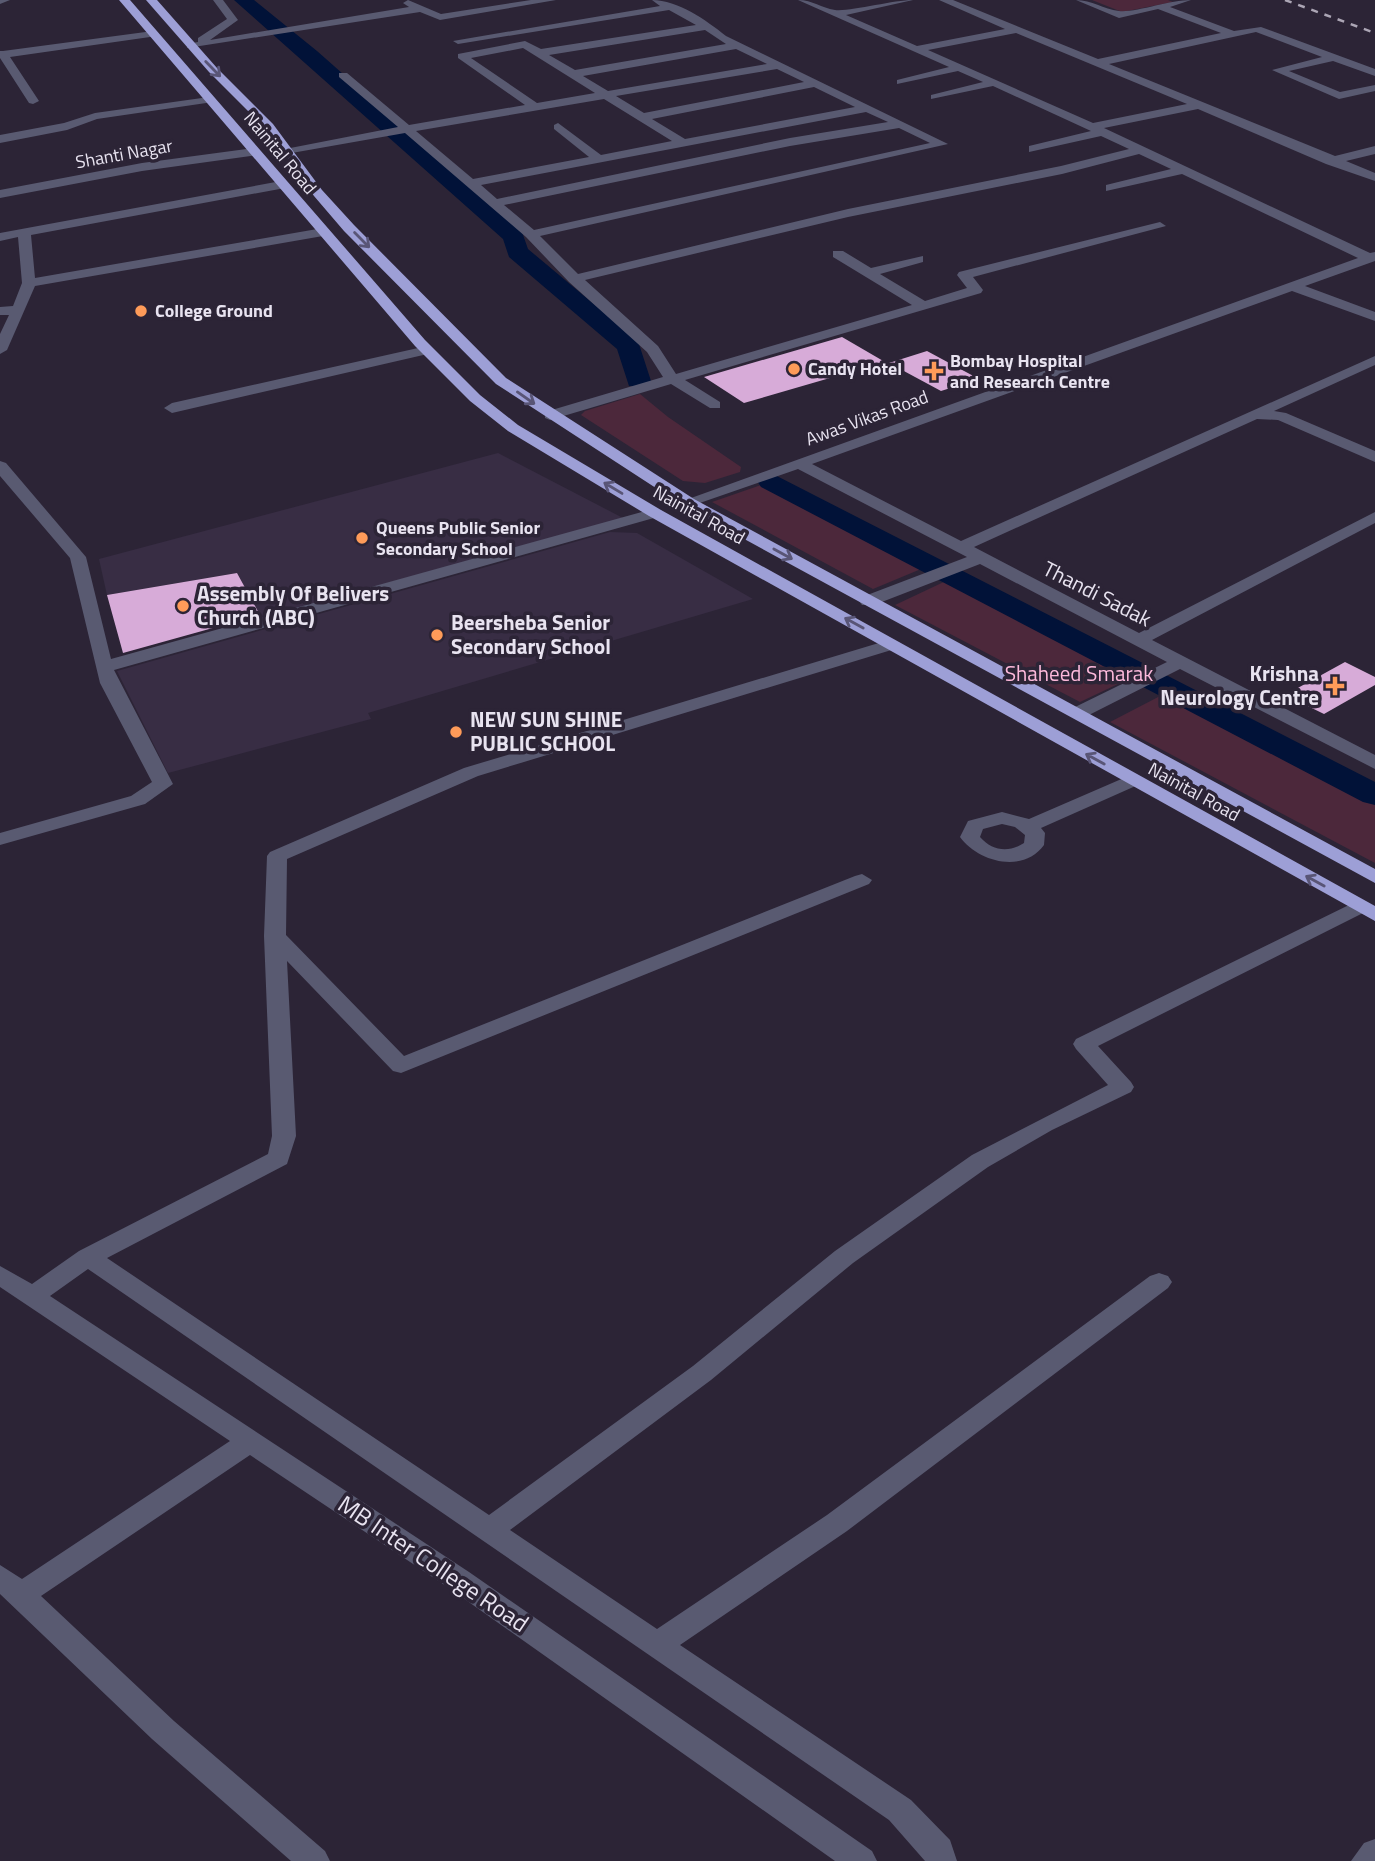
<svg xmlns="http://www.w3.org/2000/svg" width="1375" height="1861" font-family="'Titillium Web',sans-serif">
<rect width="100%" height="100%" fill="#2c2436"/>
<path fill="#382d44" d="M498,453L623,518L261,618L237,573L107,595L99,559Z
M610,532L637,533L753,599L368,713L371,719L168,773L117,671Z"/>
<path fill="#4c283b" d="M1092,0H1168L1173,2L1122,12Z
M640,394L668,417L741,467L740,472L705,483L683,481L581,415L585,411Z
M764,484L921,569L873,589L712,502Z
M948,580L1137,675L1080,702L895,605Z
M1164,694L1375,805V863L1110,722Z"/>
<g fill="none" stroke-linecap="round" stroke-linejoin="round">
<path fill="#011238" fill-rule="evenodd" d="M234,0H254L317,51L522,232L528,249L638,341L651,381L647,386H629L617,349L509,257L503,239Z
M771,473L1375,782V805L1363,802L761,487L757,481L761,475Z"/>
</g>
<path fill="#d7abd8" d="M842,337L885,362L744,403L704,377Z
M927,351L979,379L941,391L889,363Z
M237,573L260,615L123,653L107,595Z
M1345,662L1375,677V685L1324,714L1285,695Z"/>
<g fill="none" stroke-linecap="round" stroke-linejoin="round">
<path fill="#595a71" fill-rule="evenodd" d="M0,0H10L0,4Z
M213,0H223L238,20L210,40L409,7L403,3L408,0L441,14L531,0H556L440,20L420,12L187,48V44L198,42V38L227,19Z
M652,0C678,0 706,20 726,36L948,144L540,236L578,274L848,209L1061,166L1129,149L1101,136L1029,152V146L1091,131L993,86L931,99V95L983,82L958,71L897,84V80L949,67L798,0C813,0 821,8 835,10C849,12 893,0 913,0L846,15L917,46L1005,29L939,0H953L1098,59L1221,33L1158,9L1119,18L1076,0C1092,0 1103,9 1119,11C1135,13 1169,0 1191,0L1170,7L1234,31L1261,27L1375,69V76L1333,61L1289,71L1340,92L1375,85V91L1339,99L1272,70L1322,57L1256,32L1109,64L1335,156L1375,146V154L1346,161L1375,173V181L1326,164L1198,109L1104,128L1370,253L1375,252V261L1305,286L1375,312V321L1292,291L812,464L961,541L1375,356V365L1274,411L1286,413L1375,451V462L1278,420L1257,419L974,547L1139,633L1375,512V523L1152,640L1375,755V769L1180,669L1085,717H1071L1069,713L1071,709L1167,662L980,564L874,605H862L859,601L862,597L967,557L798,469L694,505H682L680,502L1358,258L1182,174L1106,191V185L1171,169L1139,154L1062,174L848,217L585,280L658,346L676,374L912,305L833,257V251H843L871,268L923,256V262L880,274L925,301L967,288L957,275L959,272L1160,222L1166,226L973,277L983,290L981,293L685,380L720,402V408H710L671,384L550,420L545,418V412L663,377L647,352L569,282L526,237L405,133L286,154L280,150L398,127L339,77V73H347L409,125L525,105L458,58V54L525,41L541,49L696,25L669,10L458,44L453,41L660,6ZM705,30L726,44L575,70L549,55ZM1016,33L1187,104L1093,123L928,50ZM523,48L595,93L537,103L471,58ZM736,49L767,64L608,91L583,76ZM777,69L804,82L644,113L616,96ZM814,87L855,107L685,139L652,119ZM604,99L672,141L601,155L558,123L554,125V129L589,157L473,179L416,131ZM866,112L888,122L790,138L497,199L481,185ZM899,128L930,143L534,230L504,205L790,146Z
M153,31L157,32V36L10,57L39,101L33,104L29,103L0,58V51H3Z
M209,97L213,98V102L97,119L67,130L0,143V135L64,123L95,113Z
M254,148L260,152L258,155L142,171L0,198V190L142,163Z
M281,181L287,185L285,188L31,235L35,278L323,228L329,232L323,236L35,286L7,350L0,354V334L9,315H0V307L13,306L22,283L18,237L0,241V233Z
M427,346L434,350L432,353L172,413L164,408L172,403Z
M0,461L6,463L86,557L111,659L649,510H661L663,513L661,516L114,670L173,784L145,804L0,845V833L131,796L152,782L100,683L70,558L0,476Z
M892,639L901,644L898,648L478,776L287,859L286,935L404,1056L855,876L862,874L872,880L869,884L401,1073L393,1071L287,961L296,1136L287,1164L107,1258L489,1515L693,1366L835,1251L972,1155L1108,1085L1076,1049L1073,1044L1076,1039L1353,903H1367L1370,907L1367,911L1098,1046L1131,1082L1134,1087L1131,1092L1052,1130L988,1167L853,1263L711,1380L510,1530L657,1629L827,1515L1150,1276L1159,1273L1168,1276L1172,1282L1168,1288L847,1531L680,1645L911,1800L950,1840L957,1861H925L889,1820L88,1269L50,1296L469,1572L872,1851L877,1861H835L449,1588L250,1455L41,1596L174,1721L325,1851L330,1861H291L152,1739L0,1594V1565L22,1579L230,1441L0,1287V1266L32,1284L79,1251L268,1154L272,1136L264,936L267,856L270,852L464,768Z
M1133,774L1143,780L1140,784L1041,828L1045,833L1044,845C1023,874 978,862 960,837L968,821L1002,812L1029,819ZM1002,824L1015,827L1025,835L1024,843C1009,853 992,851 980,837L983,829Z
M1375,1839V1861H1351L1364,1843Z"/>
<path fill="#9d9fd6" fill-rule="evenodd" d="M119,0H130L425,340L480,395L518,425L661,510L1375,906V921L649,516L508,431L470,401L415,346Z
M146,0H157L217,68L273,124L322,190L354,225L506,378L694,499L1375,869V883L682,505L496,384L344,231L314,196L265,128L209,72Z"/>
<path stroke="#aca6b5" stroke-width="2.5" stroke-dasharray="7 7" stroke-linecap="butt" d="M1285,0L1375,33"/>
</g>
<defs><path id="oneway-shaft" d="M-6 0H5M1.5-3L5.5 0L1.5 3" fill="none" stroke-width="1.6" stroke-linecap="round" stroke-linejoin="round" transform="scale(1.75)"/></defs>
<g stroke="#595576">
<use href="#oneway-shaft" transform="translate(213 69) rotate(46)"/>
<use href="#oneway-shaft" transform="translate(362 240) rotate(45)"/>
<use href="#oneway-shaft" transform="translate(526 398) rotate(35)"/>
<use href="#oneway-shaft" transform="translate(613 488) rotate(-149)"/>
<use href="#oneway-shaft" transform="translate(783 554) rotate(29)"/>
<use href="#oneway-shaft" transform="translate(854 623) rotate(-151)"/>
<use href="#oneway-shaft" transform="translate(1095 759) rotate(-151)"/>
<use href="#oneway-shaft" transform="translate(1315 881) rotate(-151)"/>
</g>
<g fill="#fe9b59" stroke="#2c2436" stroke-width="2.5">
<circle cx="141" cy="311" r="7"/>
<circle cx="794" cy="369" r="7"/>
<path d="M930.5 360.5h7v7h7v7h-7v7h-7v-7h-7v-7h7z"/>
<circle cx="362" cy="538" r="7"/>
<circle cx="183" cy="606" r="7"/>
<circle cx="437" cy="635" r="7"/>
<path d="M1331.5 675.5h7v7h7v7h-7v7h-7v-7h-7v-7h7z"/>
<circle cx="456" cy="732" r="7"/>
</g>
<g text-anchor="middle" stroke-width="7" stroke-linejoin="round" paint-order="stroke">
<g font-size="18" fill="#e8e3f0" stroke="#2c2436">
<text transform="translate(280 153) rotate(50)" y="6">Nainital Road</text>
<text transform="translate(124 154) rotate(-10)" y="6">Shanti Nagar</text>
<text transform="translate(867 418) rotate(-20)" y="6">Awas Vikas Road</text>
<text transform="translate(699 515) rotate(29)" y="6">Nainital Road</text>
<text transform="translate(1194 792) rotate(29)" y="6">Nainital Road</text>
</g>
<g font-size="18" font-weight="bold" fill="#e8e3f0" stroke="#2c2436" text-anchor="start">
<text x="155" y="317">College Ground</text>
<text x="950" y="367">Bombay Hospital<tspan x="950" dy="21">and Research Centre</tspan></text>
<text x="808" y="375">Candy Hotel</text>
<text x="376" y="534">Queens Public Senior<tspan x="376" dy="21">Secondary School</tspan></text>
</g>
<g font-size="21" font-weight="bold" fill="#e8e3f0" stroke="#2c2436" text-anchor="start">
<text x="197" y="601">Assembly Of Belivers<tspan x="197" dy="24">Church (ABC)</tspan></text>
<text x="451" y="630">Beersheba Senior<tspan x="451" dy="24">Secondary School</tspan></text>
<text x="1319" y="681" text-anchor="end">Krishna<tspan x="1319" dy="24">Neurology Centre</tspan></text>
<text x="470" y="727">NEW SUN SHINE<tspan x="470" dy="24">PUBLIC SCHOOL</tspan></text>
</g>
<g font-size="21" fill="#e8e3f0" stroke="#2c2436">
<text transform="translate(1097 594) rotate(27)" y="7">Thandi Sadak</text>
</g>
<g font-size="21" fill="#fcb9db" stroke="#2c2436">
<text x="1079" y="681">Shaheed Smarak</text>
</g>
<g font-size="24" fill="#e8e3f0" stroke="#2c2436">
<text transform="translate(433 1564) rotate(34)" y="8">MB Inter College Road</text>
</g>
</g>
</svg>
